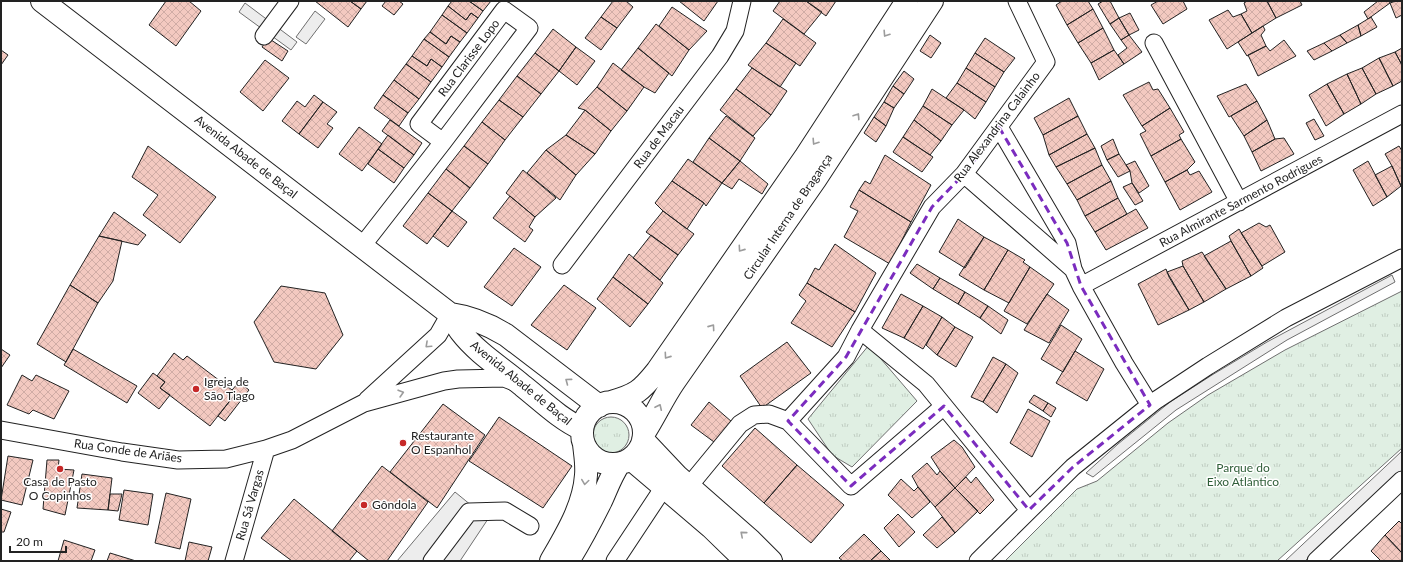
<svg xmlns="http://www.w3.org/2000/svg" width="1403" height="562" font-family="Lato,sans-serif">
<defs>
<pattern id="grass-tufts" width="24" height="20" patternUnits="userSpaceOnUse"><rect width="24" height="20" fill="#e0efe3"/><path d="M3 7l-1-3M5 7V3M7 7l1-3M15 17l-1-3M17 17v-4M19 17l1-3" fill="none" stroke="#c0cdc2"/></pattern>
<pattern id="building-cross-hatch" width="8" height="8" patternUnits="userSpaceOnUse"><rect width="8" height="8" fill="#f3c9c0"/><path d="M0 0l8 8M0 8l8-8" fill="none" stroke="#d0aca5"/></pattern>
</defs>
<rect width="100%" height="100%" fill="#fff"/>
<path fill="url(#grass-tufts)" stroke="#6f6f6f" d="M1402,291V448L1277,561H1005L1077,489L1097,481L1168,423L1208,395L1285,350Z
M869,345L917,401L852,467L832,455L808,419Z
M593 435a18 18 0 1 1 36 0a18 18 0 1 1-36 0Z"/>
<path fill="#ededed" stroke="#6f6f6f" d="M245,3L297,42L291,50L239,12Z
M315,11L325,19L306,44L296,37Z
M1392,275L1395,282L1287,340L1176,410L1093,477L1086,473L1118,444L1170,402L1212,375L1267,342Z
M1402,451V471L1305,561H1285Z
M455,492L488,519L460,561H397Z"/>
<path fill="url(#building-cross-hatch)" stroke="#222" d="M166,1H189L201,11L176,46L149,25Z
M315,1H350L361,9L348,27Z
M350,1H367L361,9Z
M386,1H399L403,4L394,15L382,6Z
M452,1H469L483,11L478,18L471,13L466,20L448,6Z
M469,1H491L483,11Z
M613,1H626L633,7L617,28L601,17Z
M679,1H718L704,21Z
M780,1H806L822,12L804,34L773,11Z
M806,1H836L826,16Z
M1062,1H1088L1093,9L1067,25L1056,5Z
M1103,1H1110L1119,18L1110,24L1098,4Z
M1158,1H1183L1187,9L1163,24L1151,5Z
M1247,1H1267L1276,18L1252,33L1241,14L1247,11L1244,3Z
M1267,1H1300L1302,5L1276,18Z
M1378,1H1389L1390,3L1368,19L1364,12Z
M1396,1H1402V15L1396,18L1390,3Z
M448,6L466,20L471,13L478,18L467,33L442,15Z
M672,7L707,31L689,50L659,26Z
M1093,9L1103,28L1078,43L1067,25Z
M1228,10L1233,17L1241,14L1252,33L1227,49L1209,20Z
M1130,13L1139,30L1129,35L1119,18Z
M442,15L467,33L460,42L451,36L446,44L430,32Z
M601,17L617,28L601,50L585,38Z
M1371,17L1377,27L1361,36L1358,25Z
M1119,18L1129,35L1121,40L1110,24Z
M783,19L816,43L800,66L766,43Z
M656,24L689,50L672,76L638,48Z
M1358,25L1361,36L1347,43L1340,35Z
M1263,26L1265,30L1261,35L1266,46L1247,56L1238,42Z
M1103,28L1114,50L1091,63L1078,43Z
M553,29L576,47L559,71L535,53Z
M430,32L446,44L451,36L460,42L449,57L424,39Z
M930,35L941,43L931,58L920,51Z
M1129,35L1142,52L1124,64L1118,55L1127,48L1121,40Z
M1340,35L1347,43L1332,51L1324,43Z
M268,38L288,51L282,61L262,47Z
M985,38L1015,58L1004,72L975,53Z
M424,39L449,57L442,67L431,59L427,66L412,56Z
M1284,40L1296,56L1258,76L1248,55L1266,46L1270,51Z
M766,43L796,63L780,87L748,65Z
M1324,43L1332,51L1314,60L1307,51Z
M576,47L595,61L577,85L559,71Z
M638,48L669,73L655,93L644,87L621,70Z
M1402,48V65L1395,52Z
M1,50L8,55L1,65Z
M1114,50L1124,64L1099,80L1091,63Z
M1395,52L1402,65V81L1393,86L1379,58Z
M535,53L559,71L541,94L517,76Z
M975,53L1004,72L995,87L966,68Z
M412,56L427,66L431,59L442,67L431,82L406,64Z
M1379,58L1393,86L1376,94L1362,68Z
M265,60L289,78L263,111L240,92Z
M613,63L644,87L627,111L597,87Z
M406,64L431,82L419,99L394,80Z
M752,68L787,91L771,115L736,89Z
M966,68L995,87L986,102L957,83Z
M1362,68L1376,94L1361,104L1347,74Z
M904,71L914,79L904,94L893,86Z
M1347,74L1361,104L1344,114L1327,84Z
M517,76L541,94L523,117L499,100Z
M394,80L419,99L408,113L383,95Z
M1149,82L1153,90L1158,89L1170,108L1142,126L1123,95Z
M957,83L986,102L975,119L964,110L946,98Z
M1246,84L1257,101L1229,117L1217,96Z
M1327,84L1344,114L1326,126L1309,95Z
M893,86L904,94L894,108L884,102Z
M597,87L627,111L611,131L585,110L578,108Z
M736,89L771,115L753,136L720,110Z
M932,89L964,110L952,125L923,106Z
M314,95L323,102L299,134L282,121L297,101L305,107Z
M383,95L408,113L399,126L374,108Z
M1069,98L1078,116L1043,135L1034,118Z
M499,100L523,117L505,140L482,122Z
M1257,101L1267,120L1244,136L1231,116Z
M323,102L337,112L327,124L333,128L318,148L299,134Z
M884,102L894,108L886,126L874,117Z
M923,106L952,125L941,141L914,120Z
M1170,108L1184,132L1179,135L1181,139L1151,156L1140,134L1146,131L1142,126Z
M585,110L611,131L595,154L566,135Z
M726,116L755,138L740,161L709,138Z
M1078,116L1087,134L1049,155L1043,135Z
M874,117L886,126L876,142L864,133Z
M1314,119L1324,136L1315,140L1306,123Z
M390,120L422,143L414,155L382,131Z
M914,120L941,141L930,155L903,137Z
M1267,120L1275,139L1252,152L1244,136Z
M482,122L505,140L488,164L464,146Z
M359,127L382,144L362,171L339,154Z
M1087,134L1095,148L1056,167L1049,155Z
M388,135L414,155L404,168L378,149Z
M566,135L595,154L576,175L546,150Z
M903,137L933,157L922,172L893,152Z
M709,138L740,161L722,183L693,162Z
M1284,138L1294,154L1261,171L1252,152L1275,139Z
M1113,139L1119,154L1107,160L1101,146Z
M1181,139L1195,162L1187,170L1165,182L1151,156Z
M148,146L216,197L180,243L143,215L158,195L132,177Z
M464,146L488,164L470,188L446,169Z
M1399,146L1402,151V188L1392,166L1385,154Z
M1095,148L1102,165L1067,184L1056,167Z
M378,149L404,168L394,183L368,164Z
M546,150L576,175L560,200L527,173Z
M1119,154L1130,171L1118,177L1107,160Z
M885,155L931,185L911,222L859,190L865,181L870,184Z
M688,159L722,183L706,206L704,203L672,181Z
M740,161L768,184L762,194L739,179L732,189L722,183Z
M1135,161L1149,186L1139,193L1132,183L1130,171L1126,165Z
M1368,161L1387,197L1373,206L1353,170Z
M1102,165L1111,181L1077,200L1067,184Z
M1392,166L1401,186L1387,197L1375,175Z
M446,169L470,188L452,211L428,193Z
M523,170L556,198L535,217L506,193Z
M1187,170L1190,175L1199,171L1212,192L1180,210L1165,182Z
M672,181L704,203L687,229L663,211L655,203Z
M1111,181L1118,198L1085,216L1077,200Z
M1132,183L1143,201L1135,205L1123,187Z
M859,190L911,222L890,264L844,237L858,211L850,207Z
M428,193L452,211L427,244L403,226Z
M510,196L535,217L529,227L533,230L525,242L493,218Z
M1118,198L1127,214L1095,232L1085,216Z
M1136,209L1148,228L1106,250L1095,232Z
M452,211L467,222L448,247L433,236Z
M663,211L694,234L678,255L646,232Z
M114,212L146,235L138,245L99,236Z
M958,219L984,237L965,268L939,252Z
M1259,223L1266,227L1270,225L1285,252L1262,266L1241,233Z
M1239,229L1263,268L1251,276L1231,241L1229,236Z
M651,235L678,255L660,280L633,258Z
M99,236L122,241L113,281L98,303L70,285Z
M984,237L1008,250L984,290L959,275Z
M1231,241L1251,276L1226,289L1204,256Z
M835,244L876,273L855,312L807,283L815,268L819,270Z
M514,248L541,267L512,306L484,287Z
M1008,250L1025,260L1023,262L1030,267L1009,303L984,290Z
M1202,252L1226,289L1204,302L1183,266L1182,261Z
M629,254L663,283L648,304L613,277Z
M917,264L940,278L933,289L910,273Z
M1183,266L1204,302L1189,310L1167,272Z
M1030,267L1054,284L1027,324L1004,311Z
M1166,269L1169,277L1189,310L1158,325L1138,284Z
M613,277L648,304L630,327L597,299Z
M940,278L965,292L958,304L933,289Z
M807,283L855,312L832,347L791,323L806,301L799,295Z
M70,285L98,303L66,362L37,344Z
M564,285L596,308L567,350L531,325Z
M281,286L325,293L343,335L316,369L274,362L254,322Z
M965,292L988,306L980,318L958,304Z
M901,294L923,306L904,338L882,328Z
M1047,294L1069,310L1049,343L1024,330Z
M923,306L942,317L923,349L904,338Z
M988,306L1008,320L1001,334L980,318Z
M942,317L955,327L937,355L926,345Z
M1061,325L1082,339L1063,372L1041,359Z
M955,327L973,337L956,367L937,355Z
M787,342L811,373L762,408L740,376Z
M1,349L10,355L1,368Z
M73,349L137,386L127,403L64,365Z
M1075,351L1104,369L1087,401L1056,383Z
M174,353L183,360L187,356L236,393L210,426L160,388L165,382L157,376Z
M993,357L1006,364L983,402L971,397Z
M1006,364L1018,373L997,413L983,402Z
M153,373L165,382L160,388L170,395L159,409L138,393Z
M22,375L32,381L36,375L69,391L54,419L33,410L29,414L7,405Z
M239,382L249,390L225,421L218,416L236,393L232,390Z
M1034,395L1048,403L1043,411L1029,402Z
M709,402L732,422L714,442L691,425Z
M1048,403L1056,408L1051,417L1043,411Z
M443,404L485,435L437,508L390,472Z
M1028,409L1050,421L1032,457L1010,443Z
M499,417L572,466L543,508L469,461Z
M755,428L797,465L764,503L722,466Z
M954,440L962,447L975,467L955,488L940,471L931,457Z
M8,456L33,460L22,505L1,500Z
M47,460H59L58,469L74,470L65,515L43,509Z
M927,463L937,475L940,471L955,488L935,507L918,487L912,476Z
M797,465L844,505L811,543L764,503Z
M382,466L428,502L387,561H369L332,531Z
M82,474L112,478L108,510L77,508Z
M966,477L971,483L976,477L994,500L980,514L955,488Z
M901,479L914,491L918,487L930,502L912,518L888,495Z
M955,488L978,511L955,533L935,507Z
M124,490L153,494L148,525L119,520Z
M166,493L191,499L180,549L155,543Z
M110,494H122L118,511L108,510Z
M294,499L357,551L349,561H292L261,538Z
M1,509L11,512L4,532H1Z
M898,514L915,532L899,547L884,528Z
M942,517L955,533L937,548L923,535Z
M1399,521L1402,524V553L1385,535Z
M864,534L881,551L870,561H843L839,558Z
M1385,535L1402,553V561H1381L1371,551Z
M64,540L95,550L91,561H58Z
M189,542L212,547L208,561H185Z
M881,551L891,561H870Z
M110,553L136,561H107Z"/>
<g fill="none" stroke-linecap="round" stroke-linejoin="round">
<defs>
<path id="street" d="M264,36L290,1
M1154,43L1239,202
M999,127L1067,243L1073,269L1081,286L1124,363L1150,405
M964,174L1073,269
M362,246L443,142L529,28L504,10L419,124L443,142
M562,265L720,56L735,31L742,1
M1081,286L1402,114
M860,330L926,384L1029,510
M367,400L438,335L450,314
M944,406L851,486L788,421L846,357L860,330L932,207L964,174L1046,62L1017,1
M1,430L122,452L178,460L226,459L266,449L292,440L364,403L444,381L458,379L504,378L517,383
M689,486L740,424L754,415L769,414L788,421
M234,561L266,449
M432,561L469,512L505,511L530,526
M615,561L664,487
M978,561L1073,467L1155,401L1208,366L1286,318L1402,258
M1316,561L1402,480"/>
<path id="primary" d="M42,1L450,314C454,320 457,327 461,332C478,354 502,368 523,386C542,401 560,419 582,429
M450,314C471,317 488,324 506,335L599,406
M611,402C636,395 641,391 657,371L806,156L907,1
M582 433a31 31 0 1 1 62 0a31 31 0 1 1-62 0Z
M644,433C655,416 663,398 674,382L815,180L932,1
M643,440L677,476L750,540L771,561
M631,459L711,527L746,561
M551,561C566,535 584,506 586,475C587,464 585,454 584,444
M568,561C580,542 591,521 601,501C607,488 611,476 619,464"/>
</defs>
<use href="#street" stroke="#222" stroke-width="19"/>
<use href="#primary" stroke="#222" stroke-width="24"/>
<use href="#street" stroke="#fff" stroke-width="17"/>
<use href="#primary" stroke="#fff" stroke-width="22"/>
</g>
<defs><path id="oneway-chevron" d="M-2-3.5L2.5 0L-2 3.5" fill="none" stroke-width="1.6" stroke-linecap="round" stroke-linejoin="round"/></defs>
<g stroke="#9c9c9c">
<use href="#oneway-chevron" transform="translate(886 34) rotate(123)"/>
<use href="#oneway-chevron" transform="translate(857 116) rotate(-57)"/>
<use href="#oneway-chevron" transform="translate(815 142) rotate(123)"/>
<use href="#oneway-chevron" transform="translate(741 249) rotate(125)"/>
<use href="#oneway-chevron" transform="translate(712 327) rotate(-55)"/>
<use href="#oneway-chevron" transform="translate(428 345) rotate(137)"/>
<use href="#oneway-chevron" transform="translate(667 356) rotate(125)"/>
<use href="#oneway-chevron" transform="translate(568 381) rotate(-143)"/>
<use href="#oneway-chevron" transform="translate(401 393) rotate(-16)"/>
<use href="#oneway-chevron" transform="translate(659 407) rotate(-65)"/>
<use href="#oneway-chevron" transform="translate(585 482) rotate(98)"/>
<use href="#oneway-chevron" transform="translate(743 534) rotate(-139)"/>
</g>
<path fill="none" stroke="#7b2cbf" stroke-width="3" stroke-dasharray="8 5" stroke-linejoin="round" d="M999,127L1067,243L1081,286L1150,405L1073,467L1029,510L944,406L851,486L788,421L846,357L932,207L964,174Z"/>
<g fill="#c62828" stroke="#fff" stroke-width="1.5">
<circle cx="196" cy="389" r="4"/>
<circle cx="403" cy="443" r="4"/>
<circle cx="60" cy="469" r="4"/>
<circle cx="364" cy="505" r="4"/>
</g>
<g text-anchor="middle" stroke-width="3" stroke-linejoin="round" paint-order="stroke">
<g font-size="12" fill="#222" stroke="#fff">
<text transform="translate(469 58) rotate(-53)" y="4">Rua Clarisse Lopo</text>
<text transform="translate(997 127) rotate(-53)" y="4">Rua Alexandrina Calainho</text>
<text transform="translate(659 137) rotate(-53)" y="4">Rua de Macau</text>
<text transform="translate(246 157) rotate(38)" y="4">Avenida Abade de Baçal</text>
<text transform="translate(1241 201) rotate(-28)" y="4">Rua Almirante Sarmento Rodrigues</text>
<text transform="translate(788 217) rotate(-56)" y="4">Circular Interna de Bragança</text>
<text transform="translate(521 383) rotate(39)" y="4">Avenida Abade de Baçal</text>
<text transform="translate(128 451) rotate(8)" y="4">Rua Conde de Ariães</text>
<text transform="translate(250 505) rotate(-74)" y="4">Rua Sá Vargas</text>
</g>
<g font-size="12" fill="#222" stroke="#fff" text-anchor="start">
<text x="204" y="386">Igreja de<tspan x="204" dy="14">São Tiago</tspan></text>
<text x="411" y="440">Restaurante<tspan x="411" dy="14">O Espanhol</tspan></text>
<text x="60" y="486" text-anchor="middle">Casa de Pasto<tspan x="60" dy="14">O Copinhos</tspan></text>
<text x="372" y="509">Gôndola</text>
</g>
<g font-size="12" fill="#2f5e38" stroke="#fff">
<text x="1243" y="472">Parque do<tspan x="1243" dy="14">Eixo Atlântico</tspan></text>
</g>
</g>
<rect width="1403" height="562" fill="none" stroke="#222222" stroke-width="4"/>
<path d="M10 546v6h56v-6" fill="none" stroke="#222222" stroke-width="2"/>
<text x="16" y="546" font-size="12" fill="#222222" stroke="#ffffff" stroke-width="3" paint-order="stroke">20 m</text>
</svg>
